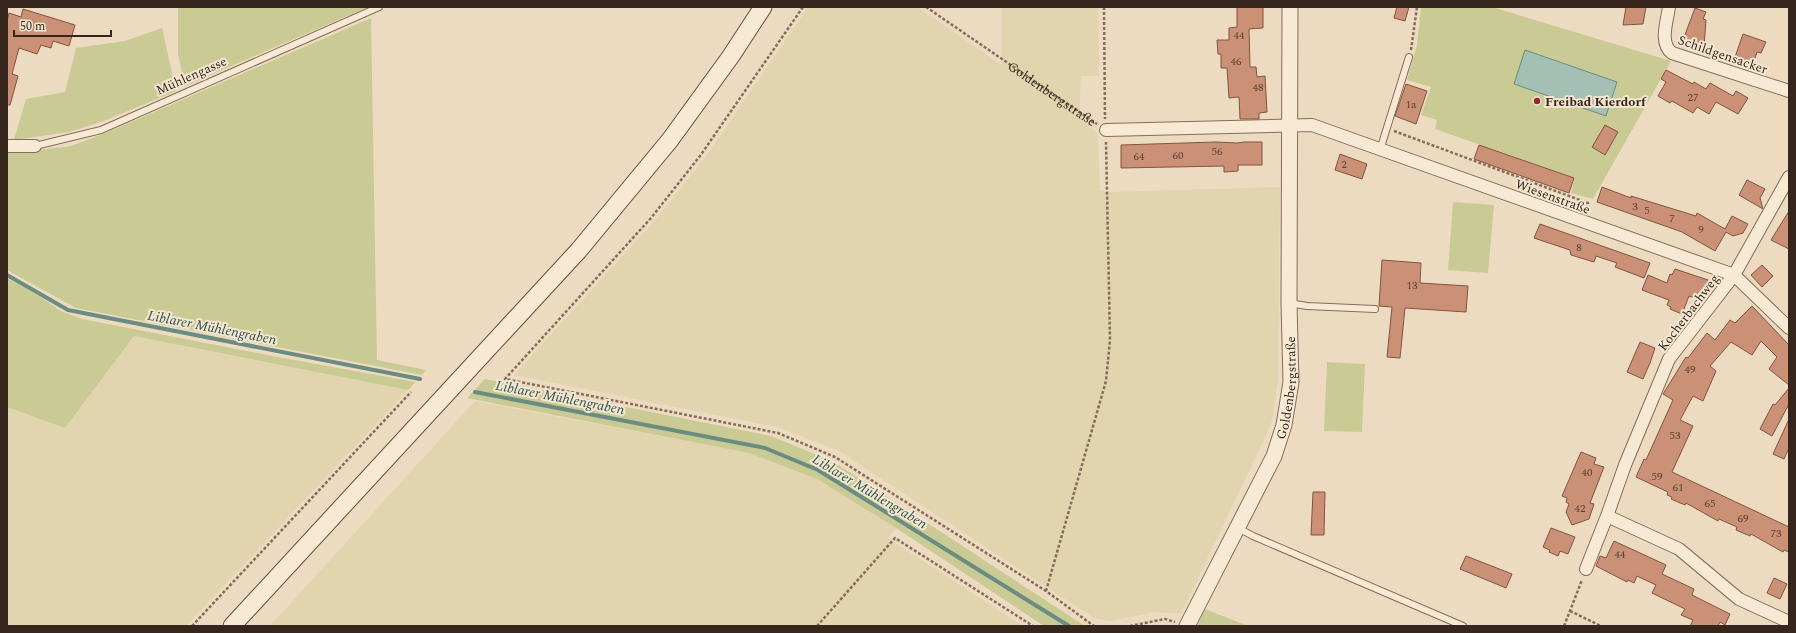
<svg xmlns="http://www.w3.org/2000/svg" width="1796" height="633" font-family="Spectral,serif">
<rect width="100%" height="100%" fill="#eddbc1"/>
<path fill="#e2d4ae" d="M808,7H917L1002,65V7H1098L1099,76H1081L1079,118L1098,134L1100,191L1110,192L1280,187L1278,381L1271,425L1181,614L1155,612L1110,621L1094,618L839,451L777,427L514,375L659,216L709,152Z
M134,336L408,390L186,626H7V407L65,428Z
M475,401L749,453L817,479L896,528L888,538L1023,626H270Z"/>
<path fill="#caca95" d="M178,7H368L185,86L178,54Z
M1421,7H1492L1671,61L1593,199L1571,193L1575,178L1435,129L1437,120L1421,115L1431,87L1407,80L1417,45Z
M371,18L377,360L426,370L422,375L76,308L7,270V152L13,153L71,146L108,132Z
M162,28L176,91L104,121L69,132L14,140L26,99L65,92L76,48L125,41Z
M1453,202L1494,205L1488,273L1448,270Z
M7,278L39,296L61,311L82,319L278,357L415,382L408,390L134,336L65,428L7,407Z
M1327,362L1365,364L1362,432L1324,431Z
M485,379L771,436L834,462L1085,626H1044L896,528L817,479L749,453L467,398Z
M1205,609L1248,626H1197Z"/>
<path fill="#a4bfb4" stroke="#6b8d81" d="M1525,50L1617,82L1606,116L1514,84Z"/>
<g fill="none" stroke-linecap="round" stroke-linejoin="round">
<path stroke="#6b8d81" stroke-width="4" d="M7,275L68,310L420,379
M475,392L765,448L818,470L1069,626"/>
</g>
<path fill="#ca9177" stroke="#84533f" d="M1237,7H1263V28L1249,29L1250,67H1256L1257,77L1265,76L1267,112L1259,113V119H1240L1239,97L1229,98L1227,68H1221V54H1218L1217,40H1229V28L1237,27Z
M1397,7H1409L1405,21L1394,18Z
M1626,7H1646L1643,24L1623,25Z
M1695,8L1706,12L1703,19L1706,20L1704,47L1683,40Z
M23,9L75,25L69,46L53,41L51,48L41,45L37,54L19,48L12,74L18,76L10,105H7V21L9,13L21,17Z
M1743,34L1766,42L1761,53L1757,52L1752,67L1734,60Z
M1666,70L1693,84L1694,82L1706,89L1710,83L1733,96L1736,91L1748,98L1738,114L1716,102L1709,114L1697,107L1693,113L1672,101L1670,103L1658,96L1666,82L1661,79Z
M1406,84L1427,91L1416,124L1395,116Z
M1605,125L1618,132L1605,155L1592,147Z
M1244,142H1262V165H1238V171L1224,172V166L1121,168V145L1216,142L1237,143Z
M1479,145L1574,178L1569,193L1474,159Z
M1340,154L1367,164L1362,179L1335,170Z
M1747,180L1765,189L1760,198L1763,209L1739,195Z
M1602,187L1631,198V196L1696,216L1697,213L1725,229L1732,216L1748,224L1743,233L1733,236L1726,232L1715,251L1682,232L1597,202Z
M1789,211V249L1771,240Z
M1540,224L1650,263L1644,278L1615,267L1617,263L1596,256L1594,262L1571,255L1570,250L1534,238Z
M1382,260L1421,263L1420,283L1468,286L1466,312L1405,308L1400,358L1387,357L1392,307L1379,306Z
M1762,265L1773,276L1762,287L1751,275Z
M1675,269L1708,280L1702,296L1700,295L1698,299L1689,296L1682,314L1670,309L1671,307L1667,305L1669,300L1642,290L1648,275L1667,283L1670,274L1672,275Z
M1752,306L1789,345V385L1769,369L1777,357L1761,341L1752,355L1731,342L1710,366L1716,371L1703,401L1693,396L1680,420L1693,426L1672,472L1789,527V552L1784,550L1783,552L1751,534L1750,536L1736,530L1737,527L1719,519L1718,521L1686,503L1685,505L1671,499L1672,497L1667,495L1668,492L1636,477L1644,459L1646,460L1673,400L1663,394L1686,357L1688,358L1707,333L1715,340L1730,320L1735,323Z
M1640,342L1655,348L1650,363L1643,379L1627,372Z
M1789,388V404L1772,436L1760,429L1773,404L1775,405Z
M1789,419V448L1784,459L1773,454Z
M1581,452L1596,458L1594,464L1604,467L1590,503L1594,504L1589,519L1572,525L1566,512L1569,504L1566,502L1567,498L1562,496Z
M1313,492H1325L1324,535H1311Z
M1551,528L1575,537L1568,554L1560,551L1558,556L1549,552L1550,550L1543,547Z
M1614,541L1666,565L1662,574L1694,589L1692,595L1730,614L1725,625L1720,622L1718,626H1690L1693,620L1681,615L1685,609L1652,593L1656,585L1637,576L1634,583L1628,580L1627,582L1596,566L1600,556L1606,558Z
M1466,556L1512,574L1506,588L1460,569Z
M1774,578L1787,584L1780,599L1767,593Z"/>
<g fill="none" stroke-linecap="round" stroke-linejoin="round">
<defs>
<path id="service" d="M35,146L101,130L379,7
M1380,150L1409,57
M1289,303L1307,306L1375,309
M1238,528L1253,536L1463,626"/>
<path id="minor" d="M1669,7C1667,22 1659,43 1672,53L1789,91
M1106,130L1312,125L1734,275L1789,328
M7,146H35
M1789,177L1734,275L1669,359L1625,465L1607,516L1679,549L1739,599L1789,622
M1586,569L1607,516"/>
<g id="tertiary">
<path id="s2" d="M1187,626L1274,456L1284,425L1291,382L1289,303L1290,7"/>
</g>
<path id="secondary" d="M232,626L579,250L670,140L731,56L763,7"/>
</defs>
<use href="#service" stroke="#866c59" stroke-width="8"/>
<use href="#minor" stroke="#866c59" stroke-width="14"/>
<use href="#tertiary" stroke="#866c59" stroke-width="17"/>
<use href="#secondary" stroke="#674d3c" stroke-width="19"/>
<g stroke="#866c59" stroke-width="2.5" stroke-dasharray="3 2" stroke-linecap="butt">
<path d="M803,7L700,156L651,218L505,379L778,433L835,457L1046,591L1094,626"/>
<path id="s1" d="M926,7L1097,124"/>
<path d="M1104,7L1105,119"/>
<path d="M1411,50L1417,7"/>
<path d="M1394,131L1588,203V211"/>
<path d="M1046,591L1106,381L1110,340L1106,142"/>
<path d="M1570,611L1601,626"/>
<path d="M192,626L411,392"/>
<path d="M817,626L895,538L1033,626"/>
<path d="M1130,626L1165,619L1175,622"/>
<path d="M1564,626L1582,580"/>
</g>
<use href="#service" stroke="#f8e9d4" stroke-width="6"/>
<use href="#minor" stroke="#f8e9d4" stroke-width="12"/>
<use href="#tertiary" stroke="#f8e9d4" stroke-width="15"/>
<use href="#secondary" stroke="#f8e9d4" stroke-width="17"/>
</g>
<circle fill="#932a36" stroke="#f4e6d0" stroke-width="1.5" cx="1537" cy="101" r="4"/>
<g text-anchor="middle" stroke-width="4" stroke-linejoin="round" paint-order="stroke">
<g font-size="11" fill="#5b4134">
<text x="1239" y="39">44</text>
<text x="1236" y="65">46</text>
<text x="1258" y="91">48</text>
<text x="1693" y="101">27</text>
<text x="1411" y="108">1a</text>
<text x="1217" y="155">56</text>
<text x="1178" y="159">60</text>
<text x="1139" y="160">64</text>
<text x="1344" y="168">2</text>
<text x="1635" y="210">3</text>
<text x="1647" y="214">5</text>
<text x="1672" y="222">7</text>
<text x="1701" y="233">9</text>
<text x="1579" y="251">8</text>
<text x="1412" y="289">13</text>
<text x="1690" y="373">49</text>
<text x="1675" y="439">53</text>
<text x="1587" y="476">40</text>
<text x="1657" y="480">59</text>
<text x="1678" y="491">61</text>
<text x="1710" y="507">65</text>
<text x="1580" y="512">42</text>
<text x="1743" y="522">69</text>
<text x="1776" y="537">73</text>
<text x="1620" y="558">44</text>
</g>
<g font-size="13" fill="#36261d" stroke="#f4e6d0">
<text transform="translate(1723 54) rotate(19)" y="5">Schildgensacker</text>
<text transform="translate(191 75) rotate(-24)" y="5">Mühlengasse</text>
<text dy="5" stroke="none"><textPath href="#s1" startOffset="153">Goldenbergstraße</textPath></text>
<text transform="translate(1553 196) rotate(20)" y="5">Wiesenstraße</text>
<text transform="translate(1688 312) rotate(-53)" y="5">Kocherbachweg</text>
<text dy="5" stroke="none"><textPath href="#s2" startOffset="261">Goldenbergstraße</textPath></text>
</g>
<g font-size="13" font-weight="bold" fill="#36261d" stroke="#f4e6d0" text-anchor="start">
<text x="1545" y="106">Freibad Kierdorf</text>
</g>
<g font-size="14" font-style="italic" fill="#2c554e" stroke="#f4e6d0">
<text transform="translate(212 327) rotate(11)" y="5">Liblarer Mühlengraben</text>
<text transform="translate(560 397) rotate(11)" y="5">Liblarer Mühlengraben</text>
<text transform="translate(870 491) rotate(31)" y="5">Liblarer Mühlengraben</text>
</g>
</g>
<rect width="1796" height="633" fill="none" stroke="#36261d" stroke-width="16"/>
<path d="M14 30v6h97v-6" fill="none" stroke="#36261d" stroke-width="2"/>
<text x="20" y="30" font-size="12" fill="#36261d" stroke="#f4e6d0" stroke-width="3" paint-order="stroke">50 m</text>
</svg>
